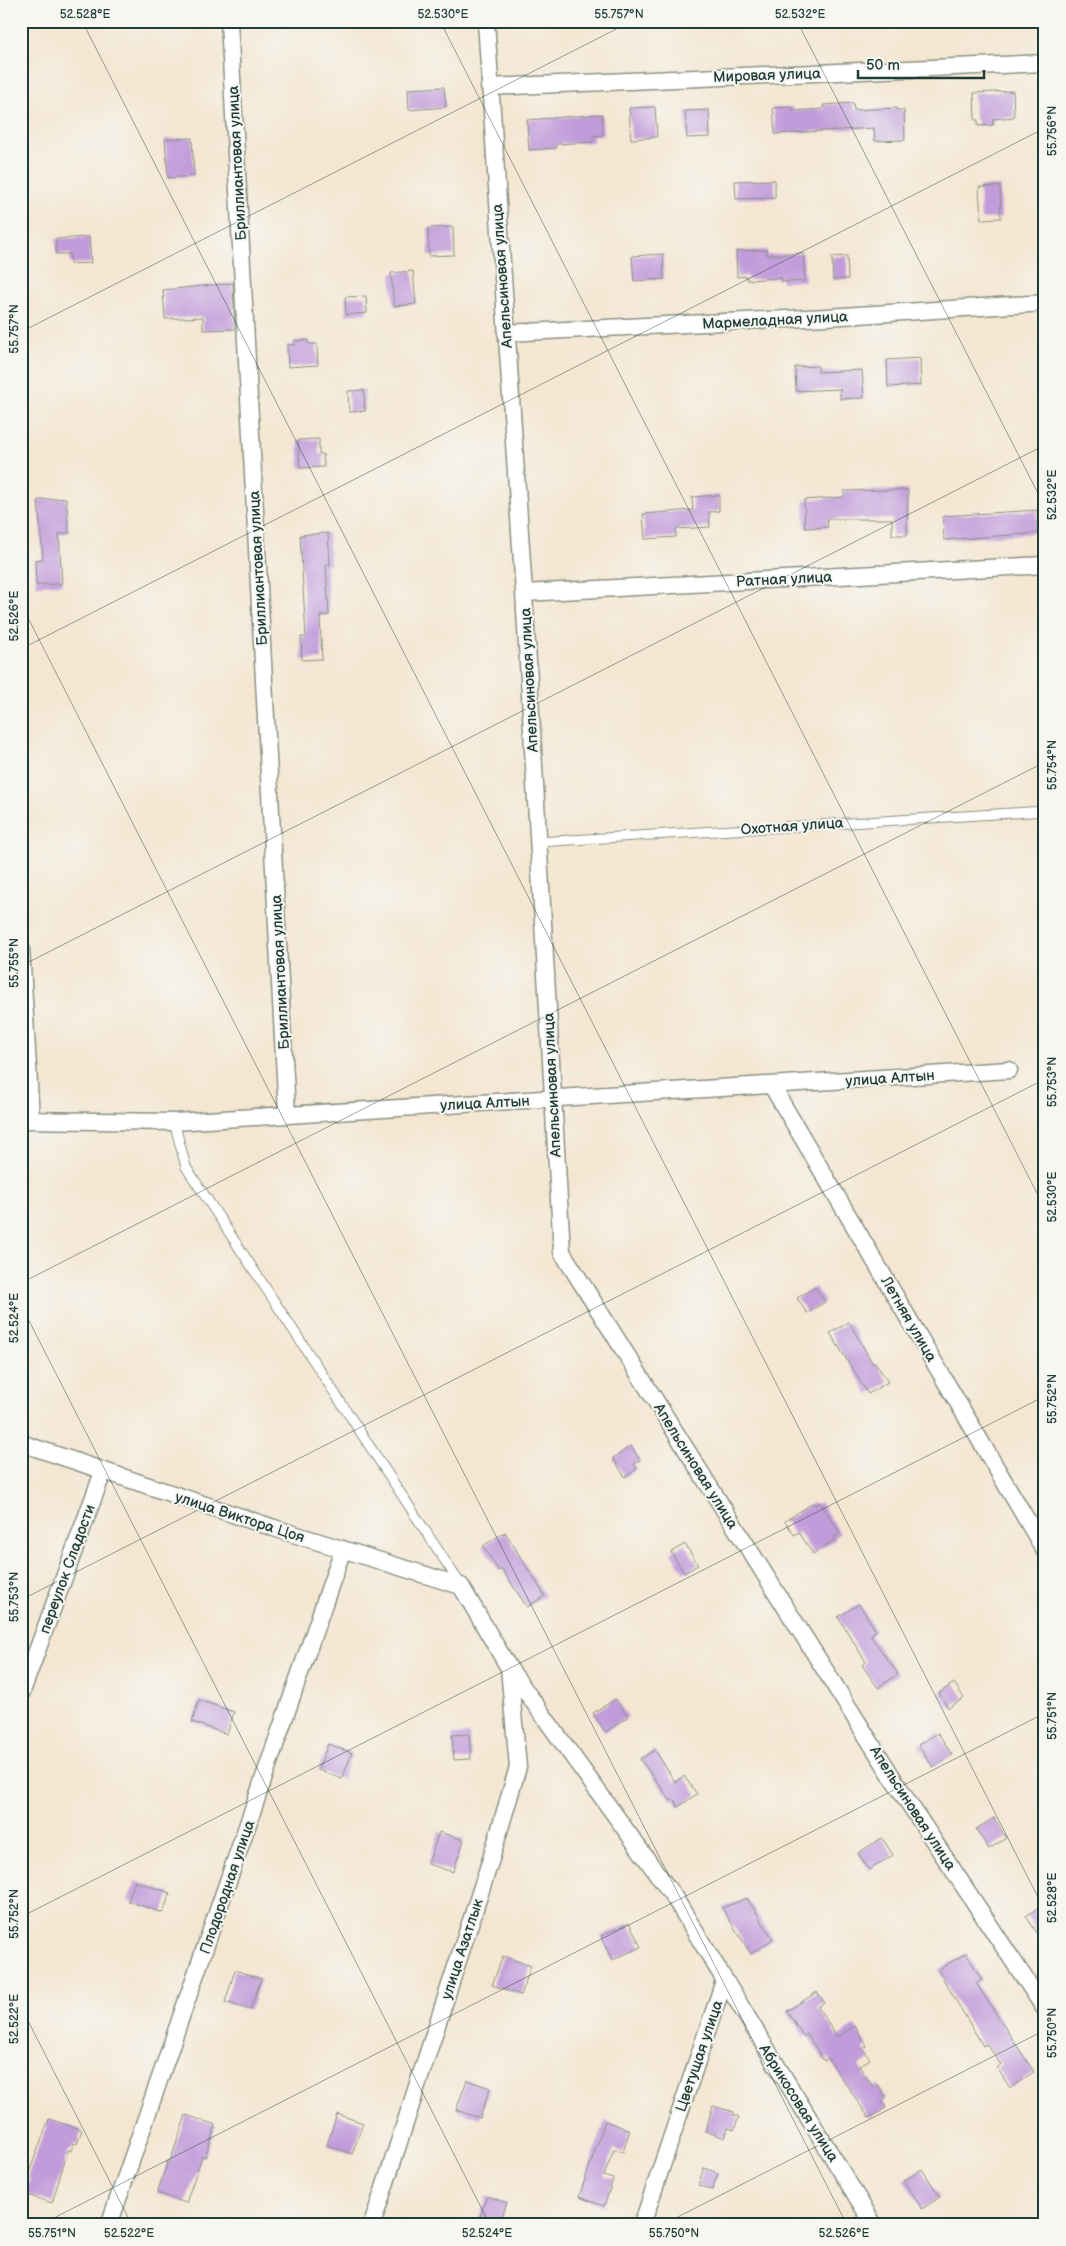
<svg xmlns="http://www.w3.org/2000/svg" width="1066" height="2246" font-family="'Balsamiq Sans',sans-serif">
<rect width="100%" height="100%" fill="#f6f6f2"/>
<filter id="ink" filterUnits="userSpaceOnUse"><feTurbulence type="fractalNoise" baseFrequency=".02" numOctaves="2"/><feDisplacementMap in="SourceGraphic" scale="10" xChannelSelector="R" yChannelSelector="G"/><feConvolveMatrix kernelMatrix="1 2 1 2 8 2 1 2 1" color-interpolation-filters="sRGB"/></filter>
<filter id="wash" filterUnits="userSpaceOnUse"><feTurbulence type="fractalNoise" baseFrequency=".0096" numOctaves="4" result="noise"/><feDisplacementMap in="SourceGraphic" scale="20" xChannelSelector="R" yChannelSelector="G"/><feGaussianBlur stdDeviation="1.12" result="paint"/><feColorMatrix in="noise" values="0 0 0 0 0 0 0 0 0 0 0 0 0 0 0 0 0 1.4 0 .05"/><feComposite in="paint" operator="in"/></filter>
<g filter="url(#wash)">
<rect width="100%" height="100%" fill="#f4e6d1"/>
<g id="blocks">
<path fill="#c19bda" d="M444,87L446,107L409,110L408,89Z
M1013,91L1014,117L993,119V125L978,126V120H975L974,93Z
M853,103L854,110L897,108V110H904L905,140L875,141L874,128L775,134L773,108L792,107L793,111L824,109L823,105Z
M655,107L657,137L631,139L629,108Z
M709,110L710,137L687,138L685,111Z
M602,114L603,135L593,136V142L556,144V148L529,150L527,120Z
M192,138L194,176L168,178L165,139Z
M775,180V198L736,199L735,181Z
M1000,186L1001,218L981,219L979,187Z
M453,227L454,255L429,256L428,228Z
M89,237L91,263L70,264V254H56V239Z
M767,250V255L803,253L805,281L782,282L781,278L747,280V276L737,277L736,251Z
M663,254L664,279L634,281L632,256Z
M847,256L848,279L833,280L832,257Z
M413,271L416,304L394,306L391,273Z
M233,283L235,329L203,330V317L165,319L163,290Z
M366,296L367,313L346,315L345,297Z
M308,340L309,344H317L318,365L288,367L287,345H295L294,341Z
M920,358L921,385L888,387L887,360Z
M818,366V372L862,370L864,398L840,399V389L796,391L795,367Z
M364,390L365,411L349,412L348,391Z
M319,439V454H323L324,467L300,468L298,440Z
M892,490H908L907,535H892V519H827L828,527L805,528L804,500L844,497V491Z
M719,495V511L709,512L710,527L676,529V537L645,539L643,514L693,510L692,497Z
M66,498L69,533L59,534L62,584L36,585L35,560L43,559L38,500Z
M1037,510L1038,533L944,540L943,516Z
M328,533L330,565H326L329,615L320,616L322,659L302,660L301,637H306L300,535Z
M815,1287L825,1302L807,1313L797,1298Z
M849,1322L873,1364L875,1362L888,1382L868,1394L830,1333Z
M631,1446L640,1460L634,1464L637,1469L625,1477L613,1458Z
M820,1502L840,1533L834,1537L836,1539L813,1554L799,1532L794,1535L785,1521L813,1503L815,1505Z
M505,1532L545,1596L527,1607L502,1569L499,1571L483,1546Z
M685,1544L698,1565L684,1573L671,1552Z
M859,1604L876,1631L870,1635L898,1674L878,1688L862,1665L866,1662L838,1617Z
M954,1683L964,1698L948,1708L939,1693Z
M616,1699L628,1717L605,1732L593,1713Z
M199,1700L234,1712L227,1734L192,1722Z
M938,1733L952,1755L933,1767L918,1745Z
M469,1734L471,1759L454,1760L452,1735Z
M328,1744L352,1753L342,1779L318,1770Z
M655,1750L675,1782L684,1776L697,1794L678,1807L674,1799L671,1801L640,1759Z
M994,1818L1006,1838L989,1849L976,1829Z
M439,1832L464,1840L453,1872L428,1864Z
M882,1838L893,1855L869,1870L858,1853Z
M135,1881L170,1893L163,1913L128,1901Z
M747,1898L773,1939L751,1954L722,1908Z
M1045,1903V1945L1026,1916Z
M629,1923L641,1947L612,1960L601,1936Z
M966,1953L982,1980L976,1983L1034,2072L1010,2088L997,2068L1001,2065L987,2044L983,2046L938,1970Z
M503,1956L531,1966L521,1995L492,1985Z
M235,1970L261,1979L250,2010L225,2002Z
M817,1992L824,2002L818,2007L837,2037L855,2026L867,2046L863,2049L870,2059L859,2066L874,2088L878,2085L886,2098L882,2101L886,2108L869,2118L828,2058L824,2061L807,2034L804,2037L787,2011Z
M467,2080L490,2088L480,2118L456,2110Z
M713,2106L734,2112L733,2115L739,2117L734,2130L728,2128L725,2138L705,2131Z
M337,2114L363,2123L352,2154L327,2145Z
M186,2115L216,2125L205,2157L202,2156L186,2203L157,2193L168,2161L170,2162Z
M49,2119L82,2130L77,2144L74,2143L71,2151L68,2150L52,2203L25,2194L30,2179L27,2178Z
M605,2121L630,2130L623,2152L614,2149L604,2176L613,2179L604,2206L579,2197Z
M704,2168L718,2173L712,2190L698,2185Z
M922,2169L940,2197L922,2209L904,2181Z
M487,2196L507,2203L499,2225H487L478,2222Z"/>
</g>
</g>
<g filter="url(#ink)">
<use href="#blocks" fill-opacity="0" stroke="#8a9282" stroke-width="1"/>
<g fill="none" stroke-linecap="round" stroke-linejoin="round">
<defs>
<path id="lane" d="M538,842L1045,811
M174,1122L186,1167L461,1585"/>
<path id="street" d="M229,21L287,1114
M486,21L524,593L562,1252L908,1802L1045,2009
M489,87L1045,63
M506,333L827,317L1045,303
M524,593L1045,565
M21,948L31,1119
M772,1086L1045,1551
M21,1120L174,1122L1009,1070
M21,1443L274,1528L461,1586L509,1668L674,1897L874,2225
M21,1694L103,1472
M109,2225L343,1549
M372,2225L491,1859L518,1767L509,1668
M642,2225L724,1981"/>
</defs>
<use href="#lane" stroke="#8a9282" stroke-width="11"/>
<use href="#street" stroke="#8a9282" stroke-width="19"/>
<use href="#lane" stroke="#fff" stroke-width="9"/>
<use href="#street" stroke="#fff" stroke-width="16"/>
</g>
</g>
<path fill="none" stroke="#1f3d34" stroke-width="1" stroke-opacity="0.45" d="M82,21L1045,1911M440,21L1045,1209M797,21L1045,507M21,332L632,21M21,604L847,2225M21,649L1045,128M21,966L1045,445M21,1283L1045,762M21,1305L490,2225M21,1600L1045,1079M21,1917L1045,1396M21,2007L132,2225M40,2225L1045,1713M662,2225L1045,2030"/>
<g text-anchor="middle" stroke-width="4" stroke-linejoin="round" paint-order="stroke">
<g font-size="15" fill="#1f3d34" stroke="#f6f6f2">
<text transform="translate(767 75) rotate(-2)" y="5">Мировая улица</text>
<text transform="translate(237 163) rotate(-93)" y="5">Бриллиантовая улица</text>
<text transform="translate(502 276) rotate(-94)" y="5">Апельсиновая улица</text>
<text transform="translate(775 320) rotate(-3)" y="5">Мармеладная улица</text>
<text transform="translate(258 568) rotate(-93)" y="5">Бриллиантовая улица</text>
<text transform="translate(784 579) rotate(-3)" y="5">Ратная улица</text>
<text transform="translate(529 680) rotate(-93)" y="5">Апельсиновая улица</text>
<text transform="translate(792 826) rotate(-4)" y="5">Охотная улица</text>
<text transform="translate(280 972) rotate(-93)" y="5">Бриллиантовая улица</text>
<text transform="translate(890 1078) rotate(-4)" y="5">улица Алтын</text>
<text transform="translate(552 1085) rotate(-93)" y="5">Апельсиновая улица</text>
<text transform="translate(485 1103) rotate(-3)" y="5">улица Алтын</text>
<text transform="translate(909 1319) rotate(60)" y="5">Летняя улица</text>
<text transform="translate(696 1466) rotate(58)" y="5">Апельсиновая улица</text>
<text transform="translate(240 1517) rotate(18)" y="5">улица Виктора Цоя</text>
<text transform="translate(67 1569) rotate(-70)" y="5">переулок Сладости</text>
<text transform="translate(913 1808) rotate(57)" y="5">Апельсиновая улица</text>
<text transform="translate(227 1887) rotate(-71)" y="5">Плодородная улица</text>
<text transform="translate(462 1949) rotate(-72)" y="5">улица Азатлык</text>
<text transform="translate(699 2056) rotate(-71)" y="5">Цветущая улица</text>
<text transform="translate(799 2103) rotate(58)" y="5">Абрикосовая улица</text>
</g>
</g>
<rect width="1066" height="2246" fill="none" stroke="#f6f6f2" stroke-width="55"/>
<path d="M858 70v8h126v-8" fill="none" stroke="#1f3d34" stroke-width="2.5"/>
<text x="866" y="70" font-size="15" fill="#1f3d34" stroke="#f6f6f2" stroke-width="4" paint-order="stroke">50 m</text>
<rect x="28" y="28" width="1010" height="2190" fill="none" stroke="#1f3d34" stroke-width="2"/>
<g font-size="12" text-anchor="middle" fill="#1f3d34">
<text x="85" y="18">52.528°E</text>
<text x="443" y="18">52.530°E</text>
<text x="619" y="18">55.757°N</text>
<text x="800" y="18">52.532°E</text>
<text transform="translate(1052 131) rotate(-90)" y="4">55.756°N</text>
<text transform="translate(14 329) rotate(-90)" y="4">55.757°N</text>
<text transform="translate(1052 495) rotate(-90)" y="4">52.532°E</text>
<text transform="translate(14 616) rotate(-90)" y="4">52.526°E</text>
<text transform="translate(1052 765) rotate(-90)" y="4">55.754°N</text>
<text transform="translate(14 963) rotate(-90)" y="4">55.755°N</text>
<text transform="translate(1052 1082) rotate(-90)" y="4">55.753°N</text>
<text transform="translate(1052 1197) rotate(-90)" y="4">52.530°E</text>
<text transform="translate(14 1318) rotate(-90)" y="4">52.524°E</text>
<text transform="translate(1052 1399) rotate(-90)" y="4">55.752°N</text>
<text transform="translate(14 1597) rotate(-90)" y="4">55.753°N</text>
<text transform="translate(1052 1716) rotate(-90)" y="4">55.751°N</text>
<text transform="translate(1052 1898) rotate(-90)" y="4">52.528°E</text>
<text transform="translate(14 1914) rotate(-90)" y="4">55.752°N</text>
<text transform="translate(14 2019) rotate(-90)" y="4">52.522°E</text>
<text transform="translate(1052 2033) rotate(-90)" y="4">55.750°N</text>
<text x="52" y="2237">55.751°N</text>
<text x="129" y="2237">52.522°E</text>
<text x="487" y="2237">52.524°E</text>
<text x="674" y="2237">55.750°N</text>
<text x="844" y="2237">52.526°E</text>
</g>
</svg>
